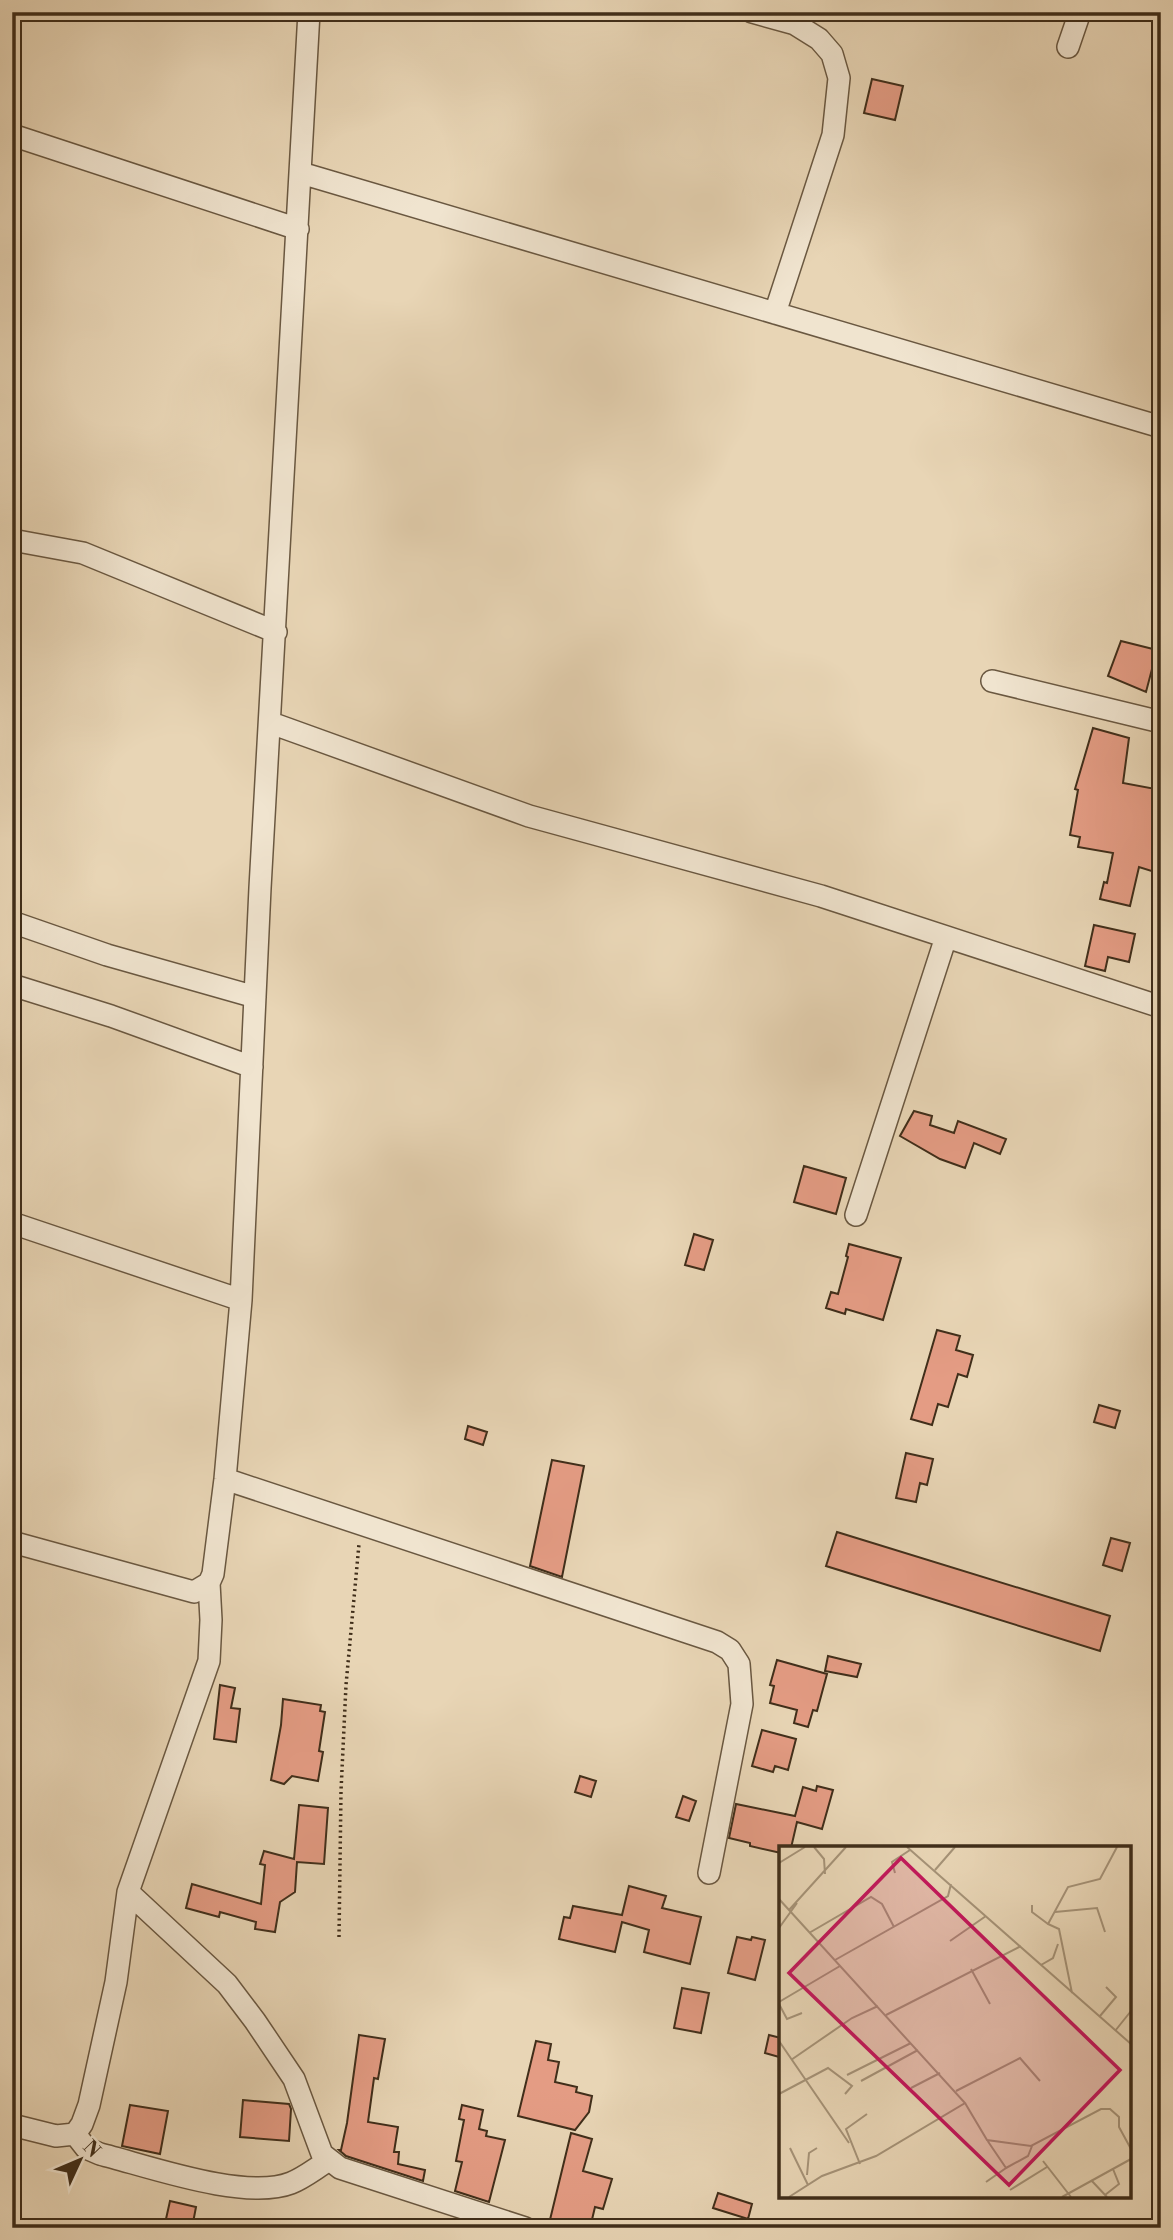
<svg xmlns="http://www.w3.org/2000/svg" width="1173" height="2240" font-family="'Libre Bodoni',serif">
<rect width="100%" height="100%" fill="#e8d5b5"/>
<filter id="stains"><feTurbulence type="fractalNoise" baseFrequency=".00286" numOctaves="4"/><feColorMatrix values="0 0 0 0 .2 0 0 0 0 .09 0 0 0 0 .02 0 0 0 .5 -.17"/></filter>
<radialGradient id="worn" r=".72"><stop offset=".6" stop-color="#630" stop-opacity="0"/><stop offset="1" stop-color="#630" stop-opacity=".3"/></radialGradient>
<path fill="#e49c84" stroke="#402e1a" stroke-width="2" d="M872,79L903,86L895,120L864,113Z
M1121,641L1157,650L1146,692L1108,676Z
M1093,728L1129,738L1123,783L1161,790V874L1139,867L1130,906L1100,899L1104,882L1107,883L1113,853L1078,847L1080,837L1070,835L1078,790L1075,789Z
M1094,925L1135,934L1129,962L1108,957L1105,971L1085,966Z
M914,1111L932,1116L930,1125L954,1133L958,1121L1006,1139L1000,1154L974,1143L965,1168L940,1159L900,1136Z
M804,1166L846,1178L836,1214L794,1202Z
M694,1234L713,1240L704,1270L685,1265Z
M849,1244L901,1258L883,1320L846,1309L845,1314L826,1308L831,1292L838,1294L848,1257L846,1256Z
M937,1330L960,1336L956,1350L973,1355L967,1377L958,1374L948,1407L938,1404L932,1425L911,1419Z
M1099,1405L1120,1411L1115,1428L1094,1422Z
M468,1426L487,1432L483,1445L465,1439Z
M906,1453L933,1459L927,1485L920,1483L916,1502L896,1498Z
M552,1460L584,1466L562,1577L530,1566Z
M837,1532L1110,1616L1100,1651L826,1566Z
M1111,1538L1130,1543L1122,1571L1103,1565Z
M828,1656L861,1664L857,1677L825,1671Z
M777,1660L827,1674L817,1711L813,1710L808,1727L794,1723L797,1710L770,1703L774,1686L770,1685Z
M220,1685L235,1688L231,1708L240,1709L236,1742L214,1739Z
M283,1699L321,1705L320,1711L325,1712L319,1751L323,1752L318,1781L292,1776L284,1784L271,1780L281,1725Z
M762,1730L796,1739L788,1770L775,1766L773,1772L752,1766Z
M580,1776L596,1781L591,1797L575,1792Z
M817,1786L833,1790L822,1829L797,1822L791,1848H781V1853L750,1846V1843L729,1838L736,1804L795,1816L803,1787L816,1791Z
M683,1796L696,1801L689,1821L676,1817Z
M299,1805L328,1808L324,1864L297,1862L295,1892L280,1902L275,1932L255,1929L256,1922L220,1912L219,1917L186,1908L192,1884L261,1904L265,1865L260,1864L264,1851L294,1859Z
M629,1886L666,1896L662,1908L701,1917L690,1964L644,1952L649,1930L622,1922L615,1952L559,1939L564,1917L570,1918L573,1906L622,1915Z
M737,1937L751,1940L752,1937L765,1940L755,1980L728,1973Z
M682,1988L709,1993L701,2033L674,2028Z
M359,2035L385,2039L378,2079L374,2078L368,2122L398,2127L394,2152H399L398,2164L425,2170L423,2181L346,2156L339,2150H341L347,2123Z
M769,2035L781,2038L779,2057L765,2053Z
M536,2041L551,2044L548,2060L559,2062L555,2082L577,2087L576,2092L592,2096L589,2112L575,2130L518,2116Z
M243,2100L289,2104L291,2109L289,2141L240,2137Z
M130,2105L168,2111L160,2154L122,2146Z
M462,2105L483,2110L479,2129L487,2131L486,2136L505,2140L489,2202L455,2191L462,2162L456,2161L464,2120L459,2119Z
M571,2133L592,2139L583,2171L612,2179L603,2209L595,2207L590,2228H548Z
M718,2193L752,2204L748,2219L713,2208Z
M170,2201L196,2207L192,2228H164Z"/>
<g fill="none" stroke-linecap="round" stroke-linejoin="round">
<defs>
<path id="minor" d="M752,12L795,24L819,39L832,54L839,78L833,135L775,313
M1068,47L1080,12
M12,135L298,229
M301,173L1161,427
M12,540L83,553L276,632
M992,681L1161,722
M271,723L529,816L821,896L1161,1007
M12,922L107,955L255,997
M12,985L111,1016L252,1067
M856,1215L946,937
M18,1225L241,1300
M225,1479L717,1642L730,1650L739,1664L742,1704L709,1873
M12,1542L194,1592L209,1583L213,1574L225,1479L241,1300L260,888L309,12
M209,1583L211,1620L209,1661L128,1892L227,1984L255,2021L294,2079L322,2154L340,2168L525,2228
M12,2125L56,2136L75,2134L82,2124L89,2105L116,1982L128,1892
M75,2134L86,2148L100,2154C148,2166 245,2201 291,2183C304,2178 316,2168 328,2161"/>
</defs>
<use href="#minor" stroke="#6a5841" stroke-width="24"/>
<path stroke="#402e1a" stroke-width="3.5" stroke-dasharray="2 3.5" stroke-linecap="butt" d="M339,1937L341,1791L346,1685L359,1544"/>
<use href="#minor" stroke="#f0e4cf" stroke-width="21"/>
</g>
<g transform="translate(779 1846)">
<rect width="352" height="352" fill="#e8d5b5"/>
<path fill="none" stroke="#a59277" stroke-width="2" d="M35,1L45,13L46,28M128,1L352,198M0,17L26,1M156,24L176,1M116,27L113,16L131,4M0,53L186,257L97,310L43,330L10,351M253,59V66L269,78M10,64L67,1M276,66L318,62L326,86M0,82L18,57M30,87L92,51L103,58L115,81M171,95L207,70M56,114L169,50L172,38M262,119L274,112L279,98M192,123L211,158M293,147L280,83L269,78L289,41L321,33L338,1M0,156L61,120M0,158L8,173L23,167M107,169L242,100M321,170L337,151L327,141M336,185L352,165M0,195L70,297M12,214L73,172L99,160M68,229L132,197M82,235L139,204M132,242L161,227M177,245L241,212L261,235M0,248L49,222L73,240L66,248M186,257L208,294L252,300L322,263H331L340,271V281L352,303M11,302L29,339M264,315L292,351M81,318L67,283L88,268M227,322L249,310L253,300M28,329L30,307L38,302M312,334L328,351M207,336L227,322L208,294M231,344L268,321M326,349L340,338L334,323M283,351L352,313"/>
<path fill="#c2185b" fill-opacity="0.15" stroke="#c2185b" stroke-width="3.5" d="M122,12L341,224L230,339L10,127Z"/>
<rect width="352" height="352" fill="none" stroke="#402e1a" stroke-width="3.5"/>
</g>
<rect width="1173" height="2240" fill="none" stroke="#e8d5b5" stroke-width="42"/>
<rect x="14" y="14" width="1145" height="2212" fill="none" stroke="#402e1a" stroke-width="3.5"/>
<rect x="21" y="21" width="1131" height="2198" fill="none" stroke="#402e1a" stroke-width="2"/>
<g transform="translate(80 2160) rotate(46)" stroke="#f0e4cf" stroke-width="5" paint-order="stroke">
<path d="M0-5L12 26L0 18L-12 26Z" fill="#402e1a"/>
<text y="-10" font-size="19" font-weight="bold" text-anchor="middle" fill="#402e1a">N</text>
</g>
<rect width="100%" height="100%" filter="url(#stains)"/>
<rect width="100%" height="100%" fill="url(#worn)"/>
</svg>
